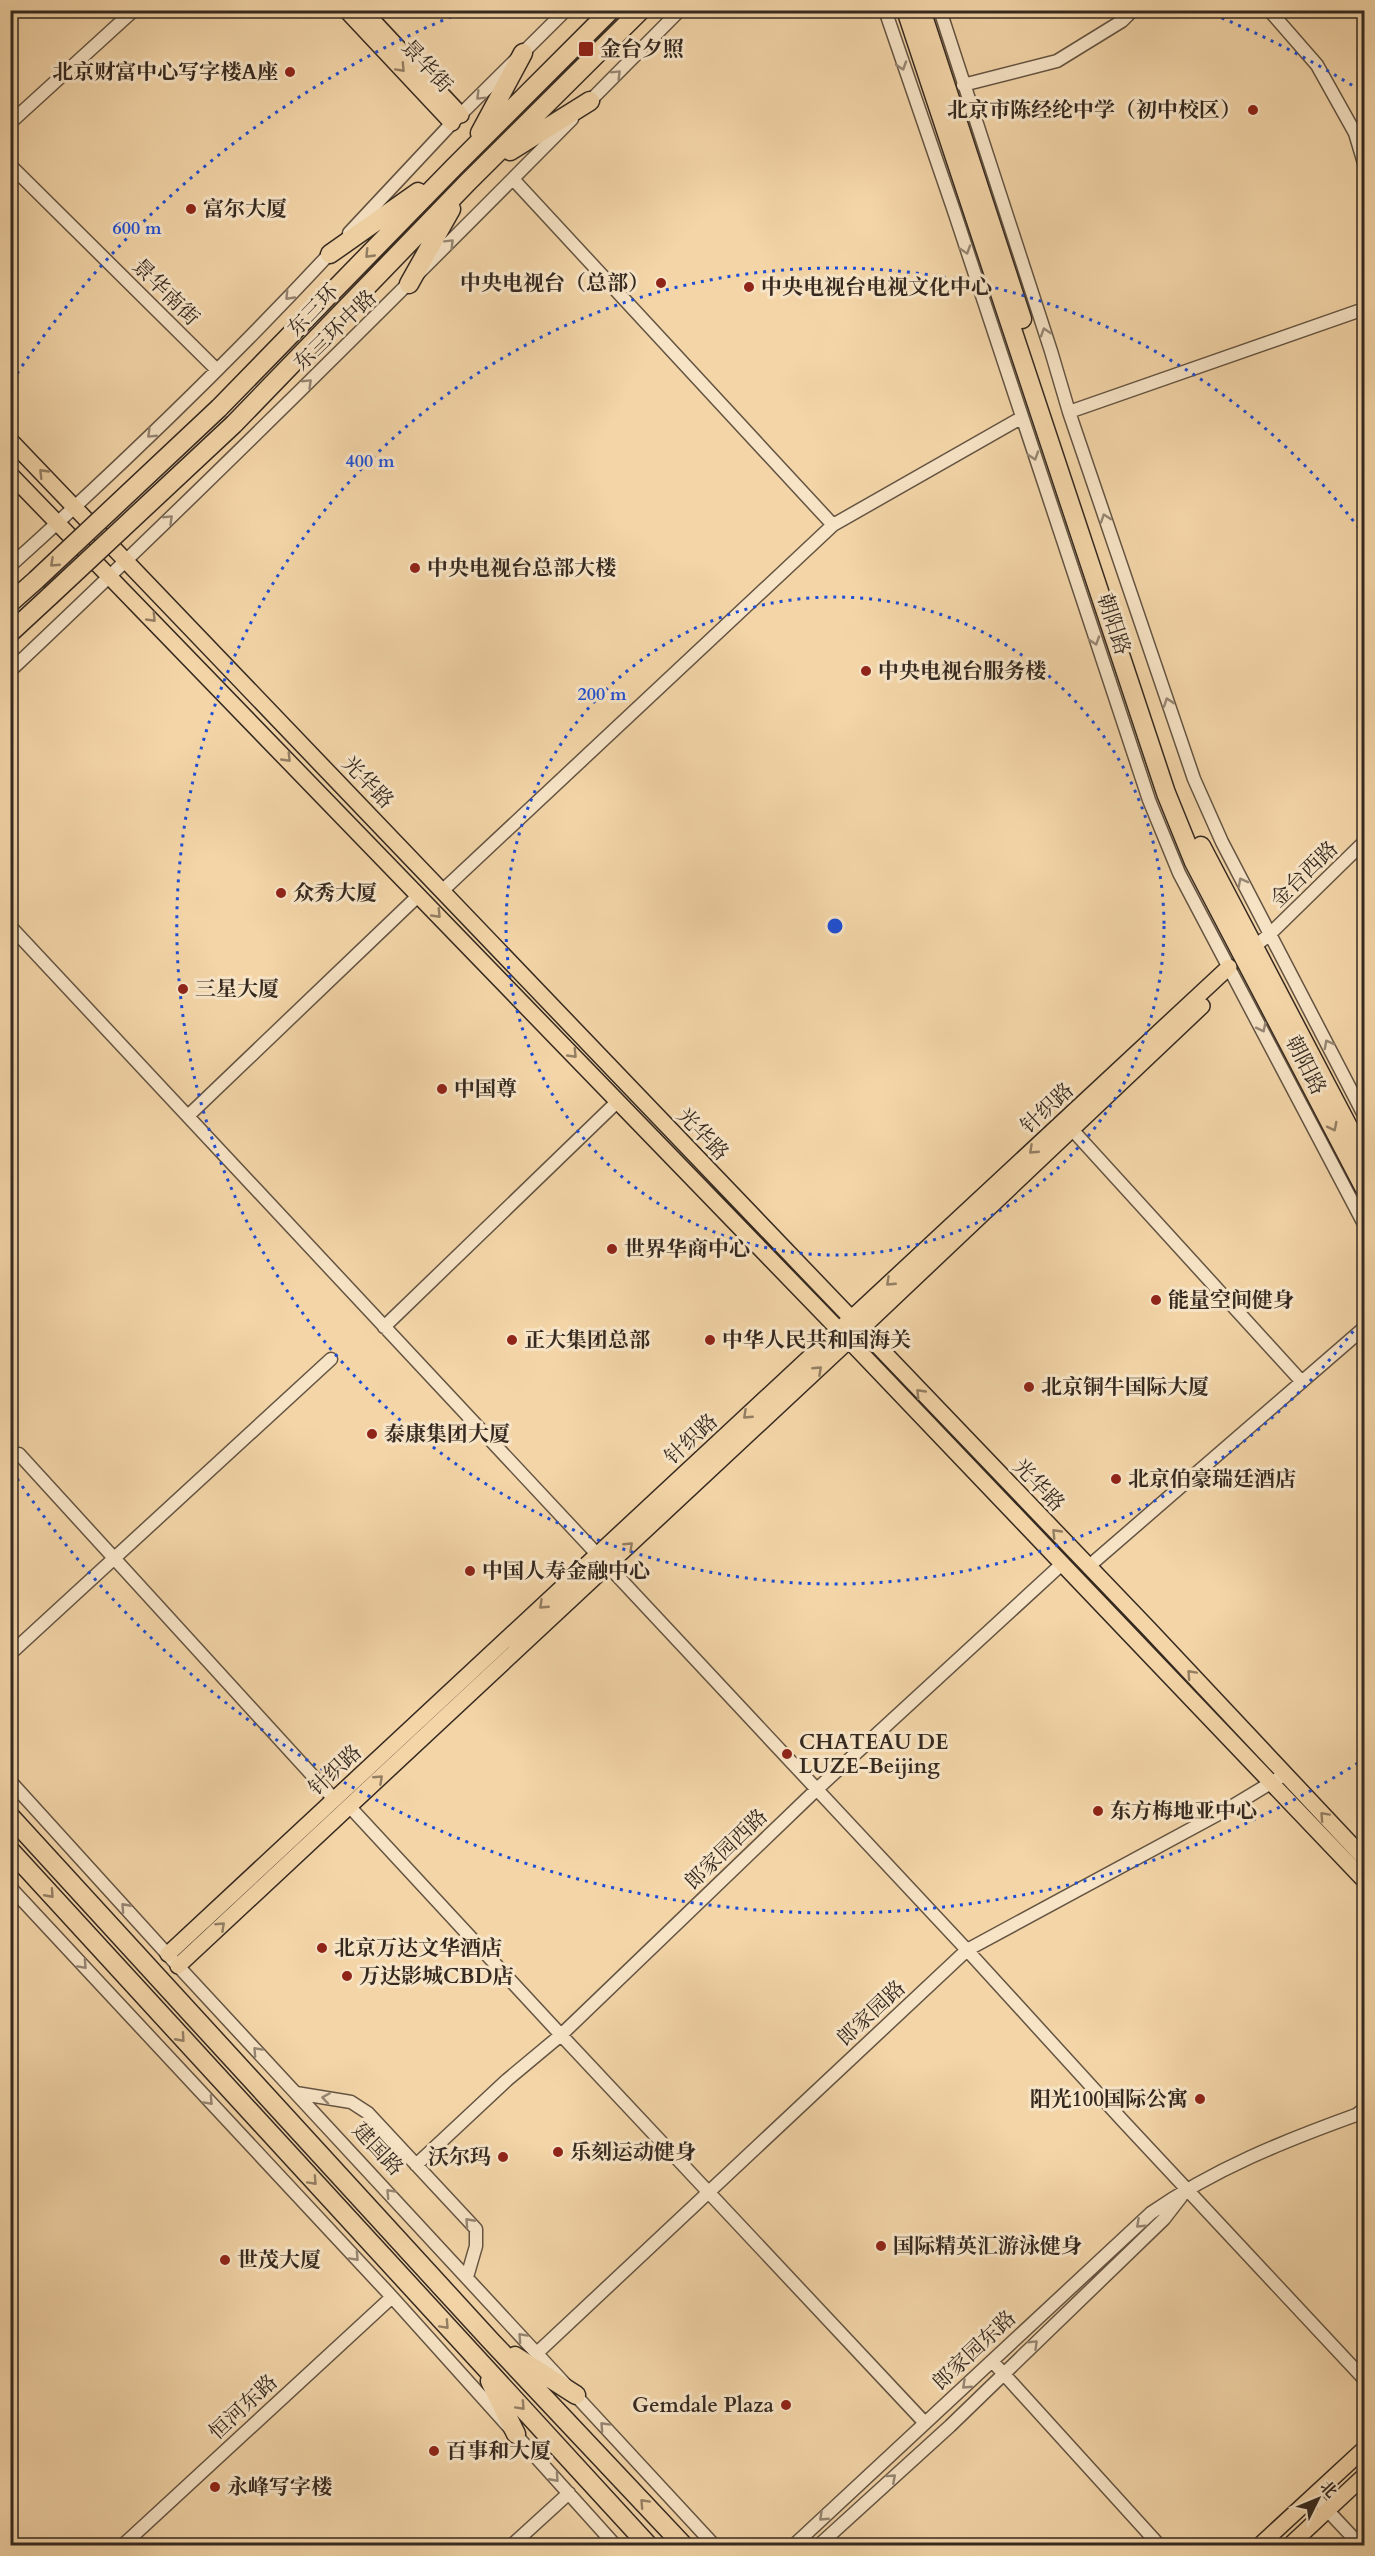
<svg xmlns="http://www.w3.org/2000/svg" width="1375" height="2556" font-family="Cardo,'Noto Serif SC',serif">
<rect width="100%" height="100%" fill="#f3d5a8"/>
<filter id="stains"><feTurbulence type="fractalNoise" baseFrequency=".00333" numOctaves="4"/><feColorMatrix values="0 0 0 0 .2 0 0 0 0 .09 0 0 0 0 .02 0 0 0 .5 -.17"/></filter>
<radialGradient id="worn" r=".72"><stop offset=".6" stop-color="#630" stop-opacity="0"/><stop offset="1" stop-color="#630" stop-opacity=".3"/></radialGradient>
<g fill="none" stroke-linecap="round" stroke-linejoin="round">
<defs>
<path id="minor" d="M885,10L954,211L1149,800L1179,873L1364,1224
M940,10L1051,351L1069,412L1194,779L1222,842L1364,1115
M1269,10L1317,65L1355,133L1364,163
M963,85L1057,61L1122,21L1133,10
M585,106L680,10
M10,123L134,10
M10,165L217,370
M513,179L833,525
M349,233L452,123L566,10
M1069,412L1364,309
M10,566C122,465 231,360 333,250
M10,671C202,490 388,305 572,119
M442,891L833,525L1021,418
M10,926L967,1950L1123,2121L1364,2379
M1249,951L1270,934L1364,842
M188,1116L419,895
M1067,1124L1302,1382
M384,1327L618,1101
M19,1454L334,1799
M1088,1567L1364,1328
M10,1654L331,1359
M10,1781L178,1966L715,2546
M349,1806L561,2035L925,2423
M10,1887L392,2297L616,2546
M296,2093L351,2102L368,2113L476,2229V2246L467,2277
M416,2165L507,2080L561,2035L816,1790L1063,1563
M537,2353L967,1950L1226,1810L1279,1778
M992,2361L1160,2546
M1314,2496L1361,2546
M122,2546L392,2297
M511,2546L569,2493
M793,2546L1151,2213C1214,2169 1284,2141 1356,2115L1364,2109
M818,2546L950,2426L1164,2219L1181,2197"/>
<path id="major" d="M346,10L452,123
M363,10L461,115
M10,440L1149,1629L1364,1858
M10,474L839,1330L1364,1880
M168,1954L1229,967
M178,1966L860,1330L1202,1006
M1259,2546L1364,2449
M1289,2546L1364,2476"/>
<path id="highway" d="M906,10L1166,793L1194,862L1364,1187
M921,10L1022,319
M480,133L523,53
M510,151L590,101
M330,254L418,192
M409,284L451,209
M219,408L454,167L611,10
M234,424L468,182L641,10
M10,603L36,580
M10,633L50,596
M1201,846L1364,1157
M10,1816L490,2340L684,2546
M10,1850L649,2546
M515,2356L576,2395
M490,2381L516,2434"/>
</defs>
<use href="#minor" stroke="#645442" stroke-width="15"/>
<use href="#major" stroke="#352920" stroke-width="18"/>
<use href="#highway" stroke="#352920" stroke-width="21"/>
<use href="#minor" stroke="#f7e4c6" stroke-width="12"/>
<use href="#major" stroke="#f3d5a8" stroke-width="15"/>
<use href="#highway" stroke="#f3d5a8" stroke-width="18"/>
<defs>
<path id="highway-bridge" d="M36,580L219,408
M50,596L234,424"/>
</defs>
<use href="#highway-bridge" stroke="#352920" stroke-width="21" stroke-linecap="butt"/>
<use href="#highway-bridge" stroke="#f3d5a8" stroke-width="18"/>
</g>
<defs><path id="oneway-chevron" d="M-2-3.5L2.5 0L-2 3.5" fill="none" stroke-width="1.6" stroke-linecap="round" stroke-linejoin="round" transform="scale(1.5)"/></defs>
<g stroke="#968673">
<use href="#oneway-chevron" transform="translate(902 66) rotate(72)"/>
<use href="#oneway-chevron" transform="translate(617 74) rotate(-45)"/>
<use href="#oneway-chevron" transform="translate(480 96) rotate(135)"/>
<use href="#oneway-chevron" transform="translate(450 243) rotate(-45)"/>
<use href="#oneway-chevron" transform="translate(966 250) rotate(72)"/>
<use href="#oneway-chevron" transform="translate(289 296) rotate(134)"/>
<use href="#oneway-chevron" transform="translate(1045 332) rotate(-108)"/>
<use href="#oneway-chevron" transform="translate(308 383) rotate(-44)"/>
<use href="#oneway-chevron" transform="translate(151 434) rotate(136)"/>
<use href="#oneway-chevron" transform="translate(1034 456) rotate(72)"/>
<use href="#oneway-chevron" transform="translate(1105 518) rotate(-109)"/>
<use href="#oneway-chevron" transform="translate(169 519) rotate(-44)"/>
<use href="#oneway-chevron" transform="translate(1095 641) rotate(72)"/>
<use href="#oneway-chevron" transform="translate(1168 702) rotate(-109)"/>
<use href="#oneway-chevron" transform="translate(1242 882) rotate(-118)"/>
<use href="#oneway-chevron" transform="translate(1262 1028) rotate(63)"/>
<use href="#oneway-chevron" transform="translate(1328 1044) rotate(-118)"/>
<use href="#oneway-chevron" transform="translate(125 1907) rotate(-132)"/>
<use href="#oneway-chevron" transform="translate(83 1965) rotate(47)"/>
<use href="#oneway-chevron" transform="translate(257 2051) rotate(-133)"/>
<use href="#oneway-chevron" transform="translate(326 2098) rotate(-171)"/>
<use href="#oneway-chevron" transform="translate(209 2101) rotate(47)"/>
<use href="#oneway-chevron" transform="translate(390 2193) rotate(-133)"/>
<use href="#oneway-chevron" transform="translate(469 2222) rotate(-132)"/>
<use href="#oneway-chevron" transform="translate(1140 2224) rotate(137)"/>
<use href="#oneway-chevron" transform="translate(355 2257) rotate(47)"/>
<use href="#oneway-chevron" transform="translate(522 2337) rotate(-133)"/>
<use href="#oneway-chevron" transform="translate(1034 2344) rotate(-44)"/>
<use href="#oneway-chevron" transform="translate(966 2385) rotate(137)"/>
<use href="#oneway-chevron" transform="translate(604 2426) rotate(-133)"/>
<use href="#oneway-chevron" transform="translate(555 2478) rotate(48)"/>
<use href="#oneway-chevron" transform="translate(892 2478) rotate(-42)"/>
<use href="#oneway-chevron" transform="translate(823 2517) rotate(137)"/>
</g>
<g stroke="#947f64">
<use href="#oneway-chevron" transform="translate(401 68) rotate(47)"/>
<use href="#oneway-chevron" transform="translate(369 254) rotate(134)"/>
<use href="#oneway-chevron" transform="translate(43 473) rotate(-134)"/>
<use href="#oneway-chevron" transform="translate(54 563) rotate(137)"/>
<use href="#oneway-chevron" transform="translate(152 618) rotate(46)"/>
<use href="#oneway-chevron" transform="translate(287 758) rotate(46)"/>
<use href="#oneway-chevron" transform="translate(437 914) rotate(46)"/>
<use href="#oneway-chevron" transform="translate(573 1054) rotate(46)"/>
<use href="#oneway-chevron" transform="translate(1333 1127) rotate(63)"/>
<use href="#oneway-chevron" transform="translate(1033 1150) rotate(137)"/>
<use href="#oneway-chevron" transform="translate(890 1282) rotate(137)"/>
<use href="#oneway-chevron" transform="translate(818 1370) rotate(-43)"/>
<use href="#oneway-chevron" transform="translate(920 1393) rotate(-134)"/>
<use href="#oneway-chevron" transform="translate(747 1415) rotate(137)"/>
<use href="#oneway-chevron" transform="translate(1056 1533) rotate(-134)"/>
<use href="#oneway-chevron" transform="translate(629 1546) rotate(-43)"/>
<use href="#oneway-chevron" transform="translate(543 1605) rotate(137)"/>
<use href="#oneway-chevron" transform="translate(1191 1674) rotate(-133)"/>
<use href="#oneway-chevron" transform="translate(379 1779) rotate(-43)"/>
<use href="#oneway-chevron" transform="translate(1324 1816) rotate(-133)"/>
<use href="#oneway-chevron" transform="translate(50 1894) rotate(48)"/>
<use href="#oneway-chevron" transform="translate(221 1926) rotate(-43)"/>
<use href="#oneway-chevron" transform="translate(181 2038) rotate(48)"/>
<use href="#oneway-chevron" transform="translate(313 2181) rotate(47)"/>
<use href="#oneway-chevron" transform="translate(445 2325) rotate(47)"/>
<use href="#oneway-chevron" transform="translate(521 2406) rotate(47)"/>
<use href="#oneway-chevron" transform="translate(644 2503) rotate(-133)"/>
</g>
<g fill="none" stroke="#1d4ed8" stroke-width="3" stroke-dasharray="3 6">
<circle cx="835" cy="926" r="329"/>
<path d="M1364 1317A658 658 0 1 1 1364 535"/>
<path d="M1358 1763A987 987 0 0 1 12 1471M12 381A987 987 0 0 1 465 11M1205 11A987 987 0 0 1 1358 89"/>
</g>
<g fill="#8f2418" stroke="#f7e4c6" stroke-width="2">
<rect x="578" y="41" width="16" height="16" rx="3"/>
<circle cx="290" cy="72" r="6"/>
<circle cx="1253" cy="110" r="6"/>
<circle cx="191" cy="209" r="6"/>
<circle cx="661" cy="283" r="6"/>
<circle cx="749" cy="287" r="6"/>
<circle cx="415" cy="568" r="6"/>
<circle cx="866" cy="671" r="6"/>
<circle cx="281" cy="893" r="6"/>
<circle cx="183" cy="989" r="6"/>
<circle cx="442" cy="1089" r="6"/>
<circle cx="612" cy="1249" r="6"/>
<circle cx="1156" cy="1300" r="6"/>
<circle cx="512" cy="1340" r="6"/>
<circle cx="710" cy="1340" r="6"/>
<circle cx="1029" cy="1387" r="6"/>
<circle cx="372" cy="1434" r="6"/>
<circle cx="1116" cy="1479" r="6"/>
<circle cx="470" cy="1571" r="6"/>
<circle cx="787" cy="1754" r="6"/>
<circle cx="1098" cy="1811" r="6"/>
<circle cx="322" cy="1948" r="6"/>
<circle cx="347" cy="1976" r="6"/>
<circle cx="1200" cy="2099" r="6"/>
<circle cx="558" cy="2152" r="6"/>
<circle cx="503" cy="2157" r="6"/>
<circle cx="881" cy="2246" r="6"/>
<circle cx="225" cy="2260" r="6"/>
<circle cx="786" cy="2405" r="6"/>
<circle cx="434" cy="2451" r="6"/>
<circle cx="215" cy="2487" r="6"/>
</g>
<g text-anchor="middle" stroke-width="6" stroke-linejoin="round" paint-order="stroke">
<g font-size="21" font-weight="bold" fill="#352920" stroke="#f7e4c6" text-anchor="start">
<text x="600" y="56">金台夕照</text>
<text x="278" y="79" text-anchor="end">北京财富中心写字楼A座</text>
<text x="1241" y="117" text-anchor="end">北京市陈经纶中学（初中校区）</text>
<text x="203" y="216">富尔大厦</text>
<text x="649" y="290" text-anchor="end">中央电视台（总部）</text>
<text x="761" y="294">中央电视台电视文化中心</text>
<text x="427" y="575">中央电视台总部大楼</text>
<text x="878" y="678">中央电视台服务楼</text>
<text x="293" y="900">众秀大厦</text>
<text x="195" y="996">三星大厦</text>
<text x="454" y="1096">中国尊</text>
<text x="624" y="1256">世界华商中心</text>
<text x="1168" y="1307">能量空间健身</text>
<text x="524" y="1347">正大集团总部</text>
<text x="722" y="1347">中华人民共和国海关</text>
<text x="1041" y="1394">北京铜牛国际大厦</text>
<text x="384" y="1441">泰康集团大厦</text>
<text x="1128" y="1486">北京伯豪瑞廷酒店</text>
<text x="482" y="1578">中国人寿金融中心</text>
<text x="799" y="1749">CHATEAU DE<tspan x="799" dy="24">LUZE-Beijing</tspan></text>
<text x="1110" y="1818">东方梅地亚中心</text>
<text x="334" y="1955">北京万达文华酒店</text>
<text x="359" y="1983">万达影城CBD店</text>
<text x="1188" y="2106" text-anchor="end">阳光100国际公寓</text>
<text x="570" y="2159">乐刻运动健身</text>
<text x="491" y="2164" text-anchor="end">沃尔玛</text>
<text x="893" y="2253">国际精英汇游泳健身</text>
<text x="237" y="2267">世茂大厦</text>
<text x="774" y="2412" text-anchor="end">Gemdale Plaza</text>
<text x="446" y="2458">百事和大厦</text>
<text x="227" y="2494">永峰写字楼</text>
</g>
<g font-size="21" fill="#352920" stroke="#f7e4c6">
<text transform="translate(427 66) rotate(47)" y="7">景华街</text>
<text transform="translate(166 292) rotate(45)" y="7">景华南街</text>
<text transform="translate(313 310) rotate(-46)" y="7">东三环</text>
<text transform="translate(335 330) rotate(-44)" y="7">东三环中路</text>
<text transform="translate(1114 624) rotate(72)" y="7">朝阳路</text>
<text transform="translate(368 782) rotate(46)" y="7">光华路</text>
<text transform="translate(1304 874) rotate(-44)" y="7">金台西路</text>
<text transform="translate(1306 1065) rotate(63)" y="7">朝阳路</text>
<text transform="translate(1047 1108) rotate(-43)" y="7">针织路</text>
<text transform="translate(703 1134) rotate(46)" y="7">光华路</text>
<text transform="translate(691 1439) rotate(-43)" y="7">针织路</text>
<text transform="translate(1039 1485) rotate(46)" y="7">光华路</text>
<text transform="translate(335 1770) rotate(-43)" y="7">针织路</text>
<text transform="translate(726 1849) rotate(-44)" y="7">郎家园西路</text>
<text transform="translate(871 2013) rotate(-43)" y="7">郎家园路</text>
<text transform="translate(378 2149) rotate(47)" y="7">建国路</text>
<text transform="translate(974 2350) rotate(-43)" y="7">郎家园东路</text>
<text transform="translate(243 2407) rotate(-43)" y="7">恒河东路</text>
</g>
</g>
<circle cx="835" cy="926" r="9" fill="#1d4ed8" stroke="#f7e4c6" stroke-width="3"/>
<g font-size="18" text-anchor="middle" font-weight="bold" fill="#1d4ed8" stroke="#f7e4c6" stroke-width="6" stroke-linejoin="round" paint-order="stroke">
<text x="137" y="234">600 m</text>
<text x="370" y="467">400 m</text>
<text x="602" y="700">200 m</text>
</g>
<rect width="1375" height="2556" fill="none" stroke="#f3d5a8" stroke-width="36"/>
<rect x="12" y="12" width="1351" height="2532" fill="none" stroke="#352920" stroke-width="3"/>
<rect x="18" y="18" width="1339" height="2520" fill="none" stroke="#352920" stroke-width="1.5"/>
<g transform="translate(1318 2499) rotate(47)" stroke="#f7e4c6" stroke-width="4.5" paint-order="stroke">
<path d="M0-4.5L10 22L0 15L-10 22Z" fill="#352920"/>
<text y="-9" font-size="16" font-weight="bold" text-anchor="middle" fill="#352920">北</text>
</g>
<rect width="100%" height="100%" filter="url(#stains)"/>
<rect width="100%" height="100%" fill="url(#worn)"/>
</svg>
